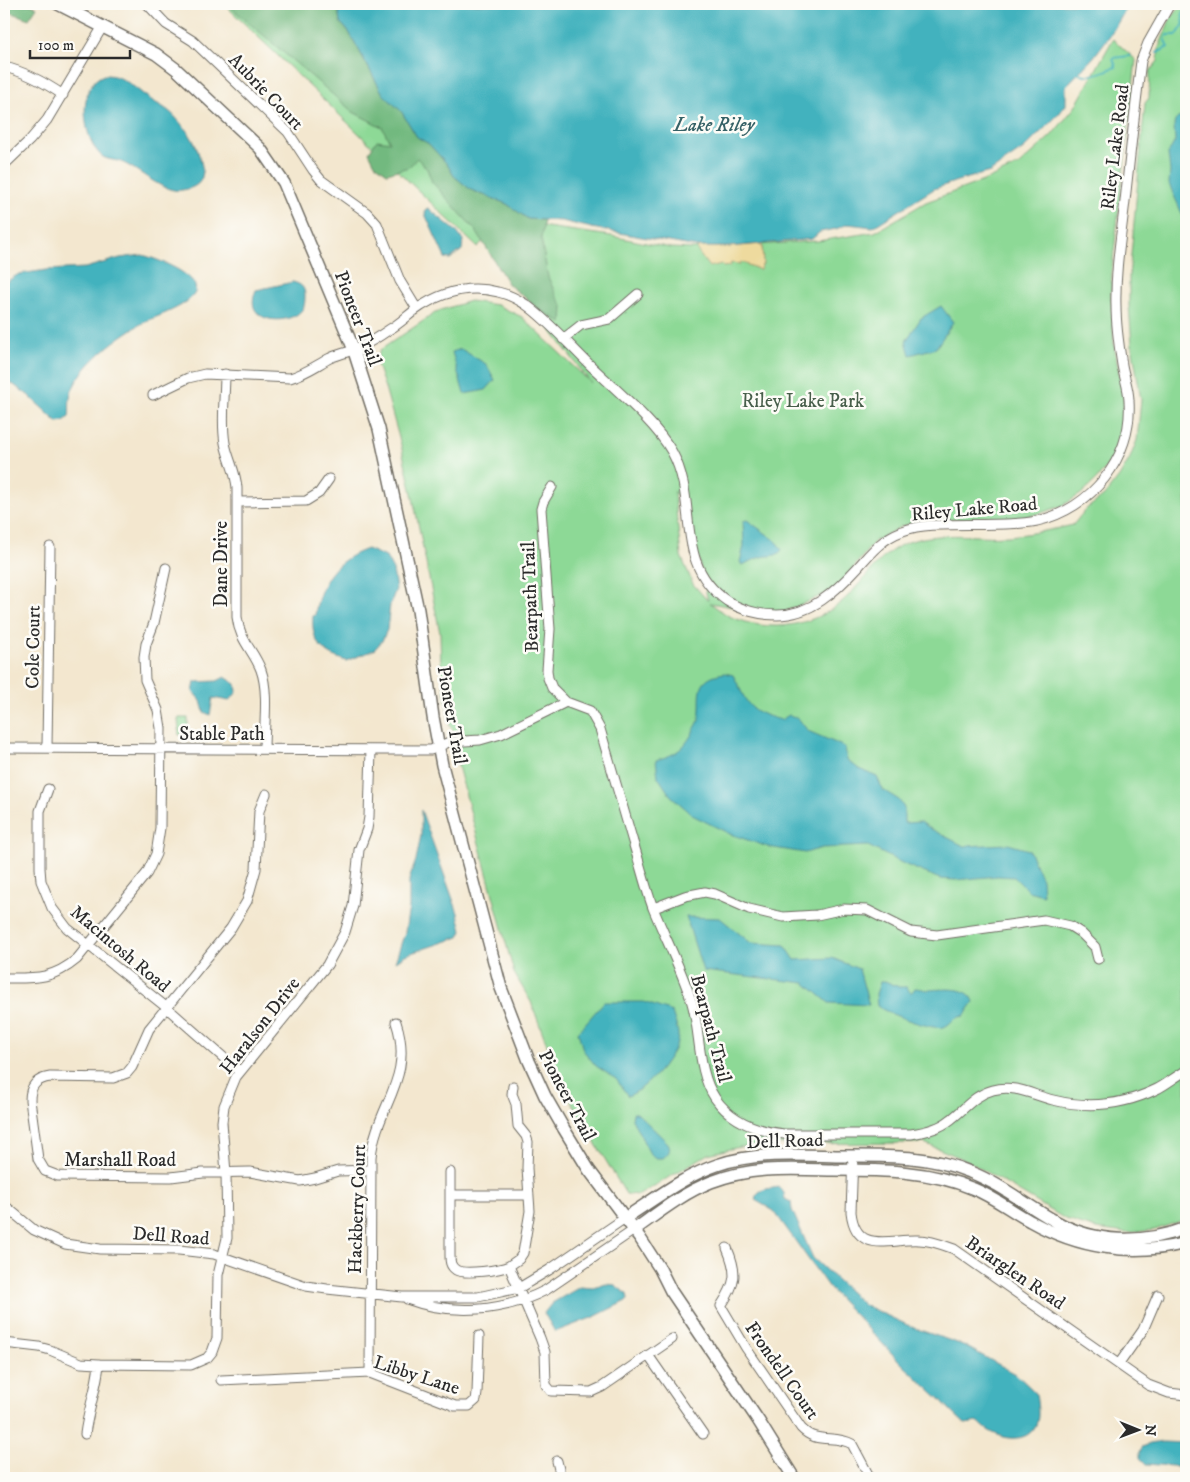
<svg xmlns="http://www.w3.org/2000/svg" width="1190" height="1482" font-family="'IM FELL DW Pica',serif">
<rect width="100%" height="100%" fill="#fdfcf7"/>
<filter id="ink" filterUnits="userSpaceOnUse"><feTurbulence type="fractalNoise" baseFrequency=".02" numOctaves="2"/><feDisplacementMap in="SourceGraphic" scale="10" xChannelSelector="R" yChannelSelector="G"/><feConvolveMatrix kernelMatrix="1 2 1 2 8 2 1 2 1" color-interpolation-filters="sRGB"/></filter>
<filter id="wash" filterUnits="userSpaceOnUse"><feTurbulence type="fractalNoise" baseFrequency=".0096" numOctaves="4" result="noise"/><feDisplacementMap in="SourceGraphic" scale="20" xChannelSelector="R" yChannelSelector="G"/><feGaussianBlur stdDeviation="1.12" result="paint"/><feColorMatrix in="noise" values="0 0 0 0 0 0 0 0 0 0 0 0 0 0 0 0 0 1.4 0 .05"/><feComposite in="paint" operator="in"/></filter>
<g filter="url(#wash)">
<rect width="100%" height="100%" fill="#f3e7cf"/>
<path fill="#8dd996" stroke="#5c8260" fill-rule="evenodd" d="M224,4H294L517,211L477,247Z
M1183,4H1186V1219L1155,1230L1126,1233L1096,1229L1067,1220L966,1160L924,1143L771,1144L740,1147L708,1154L639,1195L626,1194L576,1111L555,1066L531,1002L514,973L455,755C456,744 458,735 450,726L441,669L440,633L413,498L401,445L386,391L376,362L380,350L438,311L470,301L497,305L522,317L591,383L499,262L532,225L611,236L671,248L693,249L818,241L875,232L926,202L986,180L1019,165L1051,136L1075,107L1113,39L1136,60L1112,269L1111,295L1114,345L1124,400V421L1120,440L1113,458L1097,479L1081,494L1062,506L1038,514L1015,519L926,520L902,526L875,541L836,589L778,615L710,603C716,607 722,612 729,616C770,635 819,627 851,593C869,574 885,549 911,541C943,531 976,538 1009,536C1030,534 1052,530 1073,525L1086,509L1104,496L1119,477L1130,458L1137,440L1141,400L1132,345L1129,306V277L1145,103L1149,98L1150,71L1158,61L1159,47L1170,19ZM674,491L687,508L708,601L693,584L681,556Z
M178,718H188V734L179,735Z"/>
<path fill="#72b97f" stroke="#4e7255" d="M4,4H29L37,7L29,19L4,10Z
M227,4H339V16L340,22L349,32L383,94L401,111L417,137L429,144L447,164L454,176L471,190L507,204L528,219L544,220L541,238L548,277L557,297L563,306L562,323L541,310L509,285L476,231L432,182L427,169L417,158L409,167L387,173L375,164L369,152L377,140L390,142L382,127L353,112Z"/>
<path fill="#eeda9e" stroke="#8c8264" d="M762,244L763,263L760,270L741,262L740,264L731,263L730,266L723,267L722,264L709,267L698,252L697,247H728Z"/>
<path fill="#43b2be" stroke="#376e74" d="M339,4H1129L1111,34L1093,58L1066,86V105L1058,115L1025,148L990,172L957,181L934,189L873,227L848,224L836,229L820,232L812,239L728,247H697L592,228L562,221L528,219L507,204L471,190L454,176L447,164L429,144L417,137L401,111L383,94L349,32L340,22L339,16Z
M104,75C111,75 116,76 122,79C132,84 141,93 150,99C155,103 161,105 166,109C174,114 181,124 187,131C195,141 199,153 202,166C205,181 197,188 182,190C164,194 139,169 121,162C116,160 108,160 103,157C82,142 76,84 104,75Z
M1179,117L1183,120L1186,129V223L1169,184L1170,171L1168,154L1175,141L1174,125L1175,121Z
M428,208L456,231L463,240L462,250L450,259L445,258L425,214L426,209Z
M142,255C155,258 210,278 192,297C183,307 161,315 149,320C123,332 75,368 70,398C69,404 70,411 69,417L64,421L57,422L28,395L4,378V283L19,274L47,270L85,268L120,258Z
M293,282C300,284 304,286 305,294C305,297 305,302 304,306C298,326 240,327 256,290Z
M941,306L953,322L936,348L910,355L906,341L921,318Z
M461,349L486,364L495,380L486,390L464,394L452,352Z
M747,520L775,540L782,550C775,559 767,554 758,558C753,560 748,563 742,565L740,562L744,546L743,521Z
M367,549L386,557L393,570L396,589L390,605L387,630L382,641L374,650L346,661C322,653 311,642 313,616L315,615C320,581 335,560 367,549Z
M725,673L733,675C749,705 745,710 781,720L789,715L798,718L808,731L845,747L847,760L859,769L877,777L883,790L899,800L904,808V823L921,822L931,829L964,846L1008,844L1029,850L1042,879L1043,895L1028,891L1014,877L998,876L955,880L940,879L906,865L868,846L822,848L805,853L768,847L730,834L694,816L670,795L658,777L656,760C674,755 682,751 692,734C694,729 698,724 699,720C703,696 692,677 725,673Z
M225,677L236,684L237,692L229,701L213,698L210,715L204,712L201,701L193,692L195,682L217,681Z
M421,810L458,913L462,931L459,937L405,955L395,962L405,932L409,907V880L416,860L421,835Z
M686,917L720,918L751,943L785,945L795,960L832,958L859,969L869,1005L829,1003L805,983L703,971Z
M885,981L899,987H907L910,992H912L915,988C920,988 925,990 931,990C943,989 970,986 974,1002L964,1016C951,1018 953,1023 944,1027C933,1031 886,1013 877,1006L876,994L880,982Z
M604,1002H644L672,1012C674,1019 679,1031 678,1038C675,1057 645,1090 628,1096L616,1079L596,1066L583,1050L578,1032Z
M633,1113H637L668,1143C672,1150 668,1154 663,1158H656L650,1154L632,1119Z
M779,1187L784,1193L785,1199L791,1202L792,1210L813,1258L864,1305L914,1328L963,1345L1016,1374L1036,1393C1037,1403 1040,1416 1036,1425C1025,1448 991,1437 979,1422L965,1424L951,1411L940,1399L903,1365L829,1288L774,1211L755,1200C756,1188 769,1189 779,1187Z
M606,1284L615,1285L627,1294L628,1300L594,1317L555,1332L544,1313L552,1303L580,1287L593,1288Z
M1162,1442L1186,1443V1467L1146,1464L1140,1458V1452L1142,1447L1150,1444Z"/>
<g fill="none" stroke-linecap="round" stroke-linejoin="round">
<path stroke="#43b2be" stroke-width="2" d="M1157,53L1168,47L1165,40L1167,35H1177L1184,24C1182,18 1182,12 1186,7
M1078,73C1090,79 1104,71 1116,67L1113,58L1130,56"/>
</g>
</g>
<g filter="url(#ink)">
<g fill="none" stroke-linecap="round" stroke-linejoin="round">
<defs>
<path id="minor" d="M147,4L166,24L193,41L288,132L313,170L321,180L367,213L377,224L400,281L417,309
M4,67C26,72 44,82 63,95
M4,165L30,140L47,120L103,26
M563,339L581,325L609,319L638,294
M225,374C225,396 221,421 225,443C228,459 236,472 237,488V617C240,642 253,649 261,670C269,692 264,725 264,749
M153,395L188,378L205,374L290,378C307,373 315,366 330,358C339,354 349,352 358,348C369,343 380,336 390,329C399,324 406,317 414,311C439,293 467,284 498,292C507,294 517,299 525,304C547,319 571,347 590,365C615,389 656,423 672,452C700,503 672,563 727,601C741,610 760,615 777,615C811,615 836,591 858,567C866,558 874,548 884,541C900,529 921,525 940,525C972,523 1006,527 1037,521C1091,509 1133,458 1129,401C1129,389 1124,377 1122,365C1119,346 1116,325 1116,306C1115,271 1121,236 1125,201C1130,155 1135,108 1141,61L1148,43L1170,4
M552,487L543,502L541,509L550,629L547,670L548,678L552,688L566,702
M237,502L306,501L319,493L329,479
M47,747L50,547
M4,748L431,750L449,742L480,740L501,734L566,702L590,711L600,729C611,767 622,804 633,842C640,864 645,886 653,908C666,940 682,970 692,1003C701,1034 697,1071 715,1098C731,1121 757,1131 784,1134H911C925,1132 939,1129 950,1120C965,1109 974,1095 993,1090C1015,1084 1032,1095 1053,1100C1089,1109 1124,1105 1157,1089C1167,1084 1176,1076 1186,1071
M48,789L40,811V868L41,881L52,908L67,928L166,1007L240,1072
M266,794L259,811L256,869L247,901L231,928L149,1029L132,1067L127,1073L113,1078L50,1077C36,1079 30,1086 30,1100L38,1159L45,1171L58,1176L171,1177L203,1173L250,1172L300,1181L315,1178L338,1171L371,1170
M654,908L685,896L705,892L715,894L749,909L783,917L817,915L844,909L867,910L911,932L937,935L1044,920L1070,926L1081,933L1095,947L1098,959
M4,978C34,978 52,980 77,959L147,873L156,854L160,828L161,728L158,710L145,680L144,657L146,644L154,623L166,568
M513,1086L512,1094L516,1104L518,1126L526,1136L528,1142L527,1168L530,1211L523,1253L519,1259L509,1266L540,1338L545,1352L546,1385L551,1391L591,1392L602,1387L672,1339
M853,1156L851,1212C856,1256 891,1238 919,1240C931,1240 943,1245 954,1249L1148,1385L1169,1393L1186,1395
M450,1172V1255C450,1261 450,1266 456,1270C465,1275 500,1270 509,1266
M450,1195H529
M4,1205L34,1230L65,1244L100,1249L179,1250L214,1254L306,1286L327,1289L402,1297H478L519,1288L549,1270L625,1218
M727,1248C738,1274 736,1283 721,1306L746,1348L801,1428C817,1445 834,1434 852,1444L870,1478
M407,1299C452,1316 504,1312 546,1290L634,1230
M4,1343L39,1347L50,1350L81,1363L99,1364L191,1365L207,1358L212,1352L217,1338L218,1275L227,1238L226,1173L222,1122L224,1106L236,1077L327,965L345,932L353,906L359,850L367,829L369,817L371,750
M648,1355L703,1434
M1119,1364L1143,1330L1158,1295
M370,1373L371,1157C376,1106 415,1079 396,1022
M221,1380L370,1373L455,1406H469L476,1400L477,1393L479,1336
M85,1434C88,1410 97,1388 99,1364
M557,1461L561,1478"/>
<path id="major" d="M58,4L156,54L176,69L260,148L284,183L352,345L379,429L418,610L433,717L442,765L501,988L529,1061L545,1096L564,1129L589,1170L640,1238L660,1269L671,1291L758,1420L794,1478
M625,1218C655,1199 682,1177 717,1165C755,1152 796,1155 836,1156C881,1156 927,1154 970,1172C1001,1184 1026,1205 1055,1221C1095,1244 1144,1244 1186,1228
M634,1230C658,1213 683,1193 711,1182C753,1166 790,1169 834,1170C882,1170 929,1170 974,1189C994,1197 1011,1211 1030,1221C1078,1248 1132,1257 1186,1243"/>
</defs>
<use href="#minor" stroke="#716d64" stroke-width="11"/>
<use href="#major" stroke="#716d64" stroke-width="14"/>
<use href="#minor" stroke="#fff" stroke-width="9"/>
<use href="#major" stroke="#fff" stroke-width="11"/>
</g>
</g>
<g text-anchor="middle" stroke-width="5" stroke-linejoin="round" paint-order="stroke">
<g font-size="19" fill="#2b2b2b" stroke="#fdfcf7">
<text transform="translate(267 91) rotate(46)" y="7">Aubrie Court</text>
<text transform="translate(1114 147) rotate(-83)" y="7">Riley Lake Road</text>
<text transform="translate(359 318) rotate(69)" y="7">Pioneer Trail</text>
<text transform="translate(974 508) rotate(-5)" y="7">Riley Lake Road</text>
<text transform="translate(220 564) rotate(-90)" y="7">Dane Drive</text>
<text transform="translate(529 597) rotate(-92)" y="7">Bearpath Trail</text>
<text transform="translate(32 647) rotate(-89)" y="7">Cole Court</text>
<text transform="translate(453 715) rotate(80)" y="7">Pioneer Trail</text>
<text x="222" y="740">Stable Path</text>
<text transform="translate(121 948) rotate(40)" y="7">Macintosh Road</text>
<text transform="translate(259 1025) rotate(-52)" y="7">Haralson Drive</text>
<text transform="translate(712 1028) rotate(75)" y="7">Bearpath Trail</text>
<text transform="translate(568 1095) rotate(62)" y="7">Pioneer Trail</text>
<text transform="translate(785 1140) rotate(-2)" y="7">Dell Road</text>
<text x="120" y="1166">Marshall Road</text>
<text transform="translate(356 1209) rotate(-88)" y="7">Hackberry Court</text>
<text transform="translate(171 1235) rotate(4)" y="7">Dell Road</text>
<text transform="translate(1016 1272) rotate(34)" y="7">Briarglen Road</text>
<text transform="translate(783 1370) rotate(55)" y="7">Frondell Court</text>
<text transform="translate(417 1374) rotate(18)" y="7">Libby Lane</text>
</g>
<g font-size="19" fill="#485f4b" stroke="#fdfcf7">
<text x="803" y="407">Riley Lake Park</text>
</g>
<g font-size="20" font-style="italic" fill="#356166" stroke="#fdfcf7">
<text x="714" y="131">Lake Riley</text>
</g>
</g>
<rect width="1190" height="1482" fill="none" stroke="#fdfcf7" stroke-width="20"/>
<g transform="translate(1138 1430) rotate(91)" stroke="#fdfcf7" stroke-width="4" paint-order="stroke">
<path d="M0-4L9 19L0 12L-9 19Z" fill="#2b2b2b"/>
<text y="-8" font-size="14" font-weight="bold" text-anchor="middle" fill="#2b2b2b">N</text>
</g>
<path d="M30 50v8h100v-8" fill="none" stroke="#2b2b2b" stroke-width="2.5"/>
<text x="38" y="50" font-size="15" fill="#2b2b2b" stroke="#fdfcf7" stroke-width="4" paint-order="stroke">100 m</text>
</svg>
